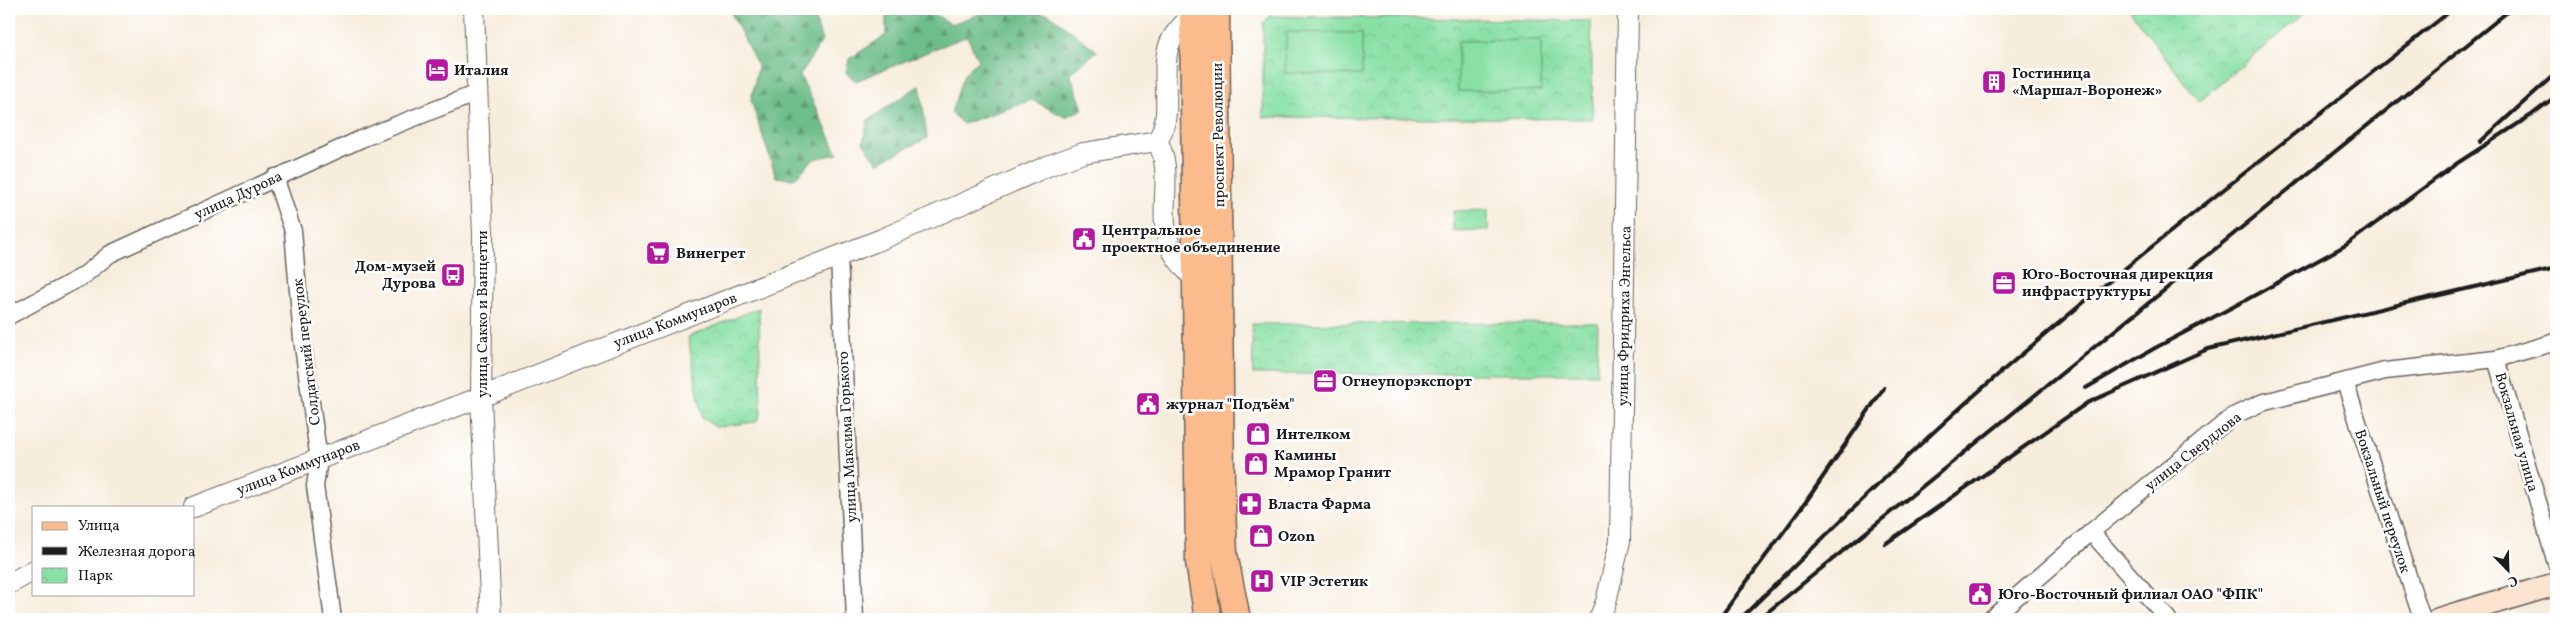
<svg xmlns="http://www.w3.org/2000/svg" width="2565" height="628" font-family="Vollkorn,serif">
<defs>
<pattern id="grass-tufts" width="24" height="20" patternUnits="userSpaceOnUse" patternTransform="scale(1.25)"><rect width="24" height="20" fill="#88e0a4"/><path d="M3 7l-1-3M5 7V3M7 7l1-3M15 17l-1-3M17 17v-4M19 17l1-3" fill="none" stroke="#75c08d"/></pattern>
<pattern id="forest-firs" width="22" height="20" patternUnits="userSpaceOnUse" patternTransform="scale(1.25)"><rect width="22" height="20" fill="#6ebe8a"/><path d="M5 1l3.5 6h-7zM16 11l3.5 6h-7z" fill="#5a9a70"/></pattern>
<pattern id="park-crowns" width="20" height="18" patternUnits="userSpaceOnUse" patternTransform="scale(1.25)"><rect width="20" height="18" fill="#88e0a4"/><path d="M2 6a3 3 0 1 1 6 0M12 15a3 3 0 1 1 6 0" fill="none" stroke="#75c08d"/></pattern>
</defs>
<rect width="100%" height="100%" fill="#fff"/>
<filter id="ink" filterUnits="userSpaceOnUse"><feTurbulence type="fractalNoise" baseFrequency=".02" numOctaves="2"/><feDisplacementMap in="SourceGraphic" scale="10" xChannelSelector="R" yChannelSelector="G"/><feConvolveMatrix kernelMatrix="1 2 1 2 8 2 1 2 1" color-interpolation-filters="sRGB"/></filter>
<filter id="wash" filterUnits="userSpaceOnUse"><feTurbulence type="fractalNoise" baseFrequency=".0096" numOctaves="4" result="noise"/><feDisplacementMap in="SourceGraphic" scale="20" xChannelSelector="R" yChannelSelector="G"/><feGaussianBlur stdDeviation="1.12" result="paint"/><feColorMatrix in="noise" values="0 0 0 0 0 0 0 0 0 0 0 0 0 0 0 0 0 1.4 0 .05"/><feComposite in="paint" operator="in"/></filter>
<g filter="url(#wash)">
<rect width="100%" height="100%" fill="#f7eddd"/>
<path fill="url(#grass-tufts)" stroke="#527e60" d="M1488,210V230L1453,231V211Z"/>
<path fill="url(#forest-firs)" stroke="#456d53" d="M729,9H812L822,41L800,75L838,154L814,159L794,179L776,177L751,100L758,66Z
M886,9H926L951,24L993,9L1049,14L1097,51L1070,73L1083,109L1065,117L1032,100L963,124L951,113L964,74L978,60L967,36L856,81L846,73L849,59L886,35Z
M920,85L927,138L878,163L863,142L868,120Z"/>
<path fill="url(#park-crowns)" stroke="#527e60" d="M2129,9H2309L2199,102Z
M1270,16L1591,21L1593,119L1263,117V23Z
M759,308L761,414L756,422L715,427L702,417L688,337Z
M1598,323L1597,374H1253L1252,324Z"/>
<path fill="#88e0a4" stroke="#527e60" d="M1286,32L1362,33V75L1285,73Z
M1541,40V91H1458V41Z"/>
</g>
<g filter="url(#ink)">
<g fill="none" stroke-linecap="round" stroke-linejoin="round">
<defs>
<path id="minor" d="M275,177L293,231L302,339L319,460L315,486L333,619
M839,256L855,619
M9,316L83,276L110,254L361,139L477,93
M2496,359L2556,563
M2345,382L2422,619
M2091,532L2168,619
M1991,619L2091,532L2233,416L2261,403L2385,371L2496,359L2556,342"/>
<path id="tertiary" d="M474,9L483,235L481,397L491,619
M1157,141C1175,171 1157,211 1169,243C1174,258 1186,269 1196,281
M1157,141C1175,115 1160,78 1168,49C1171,35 1184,24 1193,14
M194,507L481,397L882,239L1050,165L1083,153L1157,141
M9,584L34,570
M1599,619L1606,602L1620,541L1628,9"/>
<path id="secondary" d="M2439,619L2556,584"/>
<path id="primary" d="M1193,9L1199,562L1208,619
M1216,9L1221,481L1224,554L1237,619"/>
</defs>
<use href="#minor" stroke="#696560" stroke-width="19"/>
<use href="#tertiary" stroke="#696560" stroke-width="22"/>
<use href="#secondary" stroke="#696560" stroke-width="25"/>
<use href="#primary" stroke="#696560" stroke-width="29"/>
<use href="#minor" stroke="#fff" stroke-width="16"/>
<use href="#tertiary" stroke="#fff" stroke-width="20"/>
<use href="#secondary" stroke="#fde4d1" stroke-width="22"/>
<use href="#primary" stroke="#fbbb8d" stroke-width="26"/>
<path stroke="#1c1c1c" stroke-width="4" d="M2480,142L2556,73
M2086,388L2155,348L2246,300L2346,245L2456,164L2530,116L2556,96
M1885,544L2087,403L2208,349L2556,268
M1719,619L1805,503L1884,388
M1740,619C1824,538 1905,455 1993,379C2142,250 2299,131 2453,9
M1759,619L2511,9"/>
</g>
</g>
<defs>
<symbol id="hotel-square" viewBox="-11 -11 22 22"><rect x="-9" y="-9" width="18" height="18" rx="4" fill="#b5179e" stroke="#fff"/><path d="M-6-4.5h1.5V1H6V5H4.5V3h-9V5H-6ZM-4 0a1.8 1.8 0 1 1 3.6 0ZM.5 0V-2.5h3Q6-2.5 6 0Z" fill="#fff"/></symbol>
<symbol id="building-square" viewBox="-11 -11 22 22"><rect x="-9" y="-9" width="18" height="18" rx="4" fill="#b5179e" stroke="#fff"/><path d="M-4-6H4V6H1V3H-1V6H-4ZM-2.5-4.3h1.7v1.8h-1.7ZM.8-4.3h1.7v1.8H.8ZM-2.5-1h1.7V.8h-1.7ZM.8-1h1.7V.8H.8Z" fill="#fff"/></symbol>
<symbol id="civic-square" viewBox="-11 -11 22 22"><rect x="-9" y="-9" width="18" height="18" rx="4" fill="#b5179e" stroke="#fff"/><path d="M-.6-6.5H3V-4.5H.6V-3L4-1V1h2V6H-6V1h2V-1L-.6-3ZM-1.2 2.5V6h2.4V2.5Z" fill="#fff"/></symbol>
<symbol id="supermarket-square" viewBox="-11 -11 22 22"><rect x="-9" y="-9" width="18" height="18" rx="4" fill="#b5179e" stroke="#fff"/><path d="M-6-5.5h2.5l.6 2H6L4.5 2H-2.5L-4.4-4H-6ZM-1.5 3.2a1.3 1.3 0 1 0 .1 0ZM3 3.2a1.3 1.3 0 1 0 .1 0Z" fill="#fff"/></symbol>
<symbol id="bus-square" viewBox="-11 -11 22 22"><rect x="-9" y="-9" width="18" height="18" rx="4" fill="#b5179e" stroke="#fff"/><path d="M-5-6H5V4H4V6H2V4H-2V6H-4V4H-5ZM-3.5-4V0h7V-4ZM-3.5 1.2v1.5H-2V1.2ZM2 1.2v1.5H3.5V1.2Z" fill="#fff"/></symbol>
<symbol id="office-square" viewBox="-11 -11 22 22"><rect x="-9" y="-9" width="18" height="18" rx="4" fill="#b5179e" stroke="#fff"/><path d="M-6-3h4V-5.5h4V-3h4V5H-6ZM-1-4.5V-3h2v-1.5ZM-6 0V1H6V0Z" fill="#fff"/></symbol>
<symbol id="shop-square" viewBox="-11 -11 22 22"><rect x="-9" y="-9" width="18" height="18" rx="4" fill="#b5179e" stroke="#fff"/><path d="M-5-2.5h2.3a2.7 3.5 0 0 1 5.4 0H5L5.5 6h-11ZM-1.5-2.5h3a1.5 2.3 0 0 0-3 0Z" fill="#fff"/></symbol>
<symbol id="pharmacy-square" viewBox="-11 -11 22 22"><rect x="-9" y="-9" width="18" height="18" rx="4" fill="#b5179e" stroke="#fff"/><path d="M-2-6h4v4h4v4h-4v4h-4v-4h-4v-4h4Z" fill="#fff"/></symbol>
<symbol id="hospital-square" viewBox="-11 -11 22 22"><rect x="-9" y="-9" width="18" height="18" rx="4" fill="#b5179e" stroke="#fff"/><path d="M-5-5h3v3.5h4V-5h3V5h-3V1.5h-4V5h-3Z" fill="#fff"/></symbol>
</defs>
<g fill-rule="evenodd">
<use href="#hotel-square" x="423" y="56" width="28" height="28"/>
<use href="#building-square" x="1980" y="68" width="28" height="28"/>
<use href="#civic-square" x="1070" y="225" width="28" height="28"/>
<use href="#supermarket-square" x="644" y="239" width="28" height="28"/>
<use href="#bus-square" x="439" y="261" width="28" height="28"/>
<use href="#office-square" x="1990" y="269" width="28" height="28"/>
<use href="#office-square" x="1311" y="367" width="28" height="28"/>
<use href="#civic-square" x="1134" y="390" width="28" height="28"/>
<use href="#shop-square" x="1244" y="420" width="28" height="28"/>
<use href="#shop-square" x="1242" y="450" width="28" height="28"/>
<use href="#pharmacy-square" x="1236" y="490" width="28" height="28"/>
<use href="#shop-square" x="1247" y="522" width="28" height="28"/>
<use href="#hospital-square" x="1248" y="567" width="28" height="28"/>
<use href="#civic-square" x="1966" y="580" width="28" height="28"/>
</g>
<g text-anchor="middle" stroke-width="5" stroke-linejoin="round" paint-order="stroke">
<g font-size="15" font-weight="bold" fill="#1c1c1c" stroke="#fff" text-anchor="start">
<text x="454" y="75">Италия</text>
<text x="2012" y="78">Гостиница<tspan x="2012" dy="17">«Маршал-Воронеж»</tspan></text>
<text x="1102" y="235">Центральное<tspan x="1102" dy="17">проектное объединение</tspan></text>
<text x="676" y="258">Винегрет</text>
<text x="436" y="271" text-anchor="end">Дом-музей<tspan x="436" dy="17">Дурова</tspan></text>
<text x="2022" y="279">Юго-Восточная дирекция<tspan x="2022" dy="17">инфраструктуры</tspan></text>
<text x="1342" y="386">Огнеупорэкспорт</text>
<text x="1166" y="409">журнал "Подъём"</text>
<text x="1276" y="439">Интелком</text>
<text x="1274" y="460">Камины<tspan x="1274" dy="17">Мрамор Гранит</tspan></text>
<text x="1268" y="509">Власта Фарма</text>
<text x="1278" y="541">Ozon</text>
<text x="1280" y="586">VIP Эстетик</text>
<text x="1998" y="599">Юго-Восточный филиал ОАО "ФПК"</text>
</g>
<g font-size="15" fill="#1c1c1c" stroke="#fff">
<text transform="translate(1218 135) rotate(-91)" y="5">проспект Революции</text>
<text transform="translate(238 195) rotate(-25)" y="5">улица Дурова</text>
<text transform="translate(482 314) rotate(-90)" y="5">улица Сакко и Ванцетти</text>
<text transform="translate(1624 316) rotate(-89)" y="5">улица Фридриха Энгельса</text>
<text transform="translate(675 320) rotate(-21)" y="5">улица Коммунаров</text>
<text transform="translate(306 352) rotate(-97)" y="5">Солдатский переулок</text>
<text transform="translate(2517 432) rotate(74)" y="5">Вокзальная улица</text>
<text transform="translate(847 437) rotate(-93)" y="5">улица Максима Горького</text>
<text transform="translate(2193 451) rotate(-38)" y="5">улица Свердлова</text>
<text transform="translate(298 467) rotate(-21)" y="5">улица Коммунаров</text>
<text transform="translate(2383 501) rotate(72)" y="5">Вокзальный переулок</text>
</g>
</g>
<rect width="2565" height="628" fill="none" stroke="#fff" stroke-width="30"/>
<rect x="32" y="506" width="162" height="90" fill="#ffffff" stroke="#a4a4a4"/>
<rect x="42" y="522" width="25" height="8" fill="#fbbb8d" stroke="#a4a4a4"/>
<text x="78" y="530" font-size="15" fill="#1c1c1c">Улица</text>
<rect x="42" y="547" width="25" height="8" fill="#1c1c1c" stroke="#a4a4a4"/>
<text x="78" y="556" font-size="15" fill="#1c1c1c">Железная дорога</text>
<rect x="42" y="568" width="25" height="15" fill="url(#park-crowns)" stroke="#a4a4a4"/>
<text x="78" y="580" font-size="15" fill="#1c1c1c">Парк</text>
<g transform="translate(2508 570) rotate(157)" stroke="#ffffff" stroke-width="4" paint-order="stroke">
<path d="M0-4L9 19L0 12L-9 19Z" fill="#1c1c1c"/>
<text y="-8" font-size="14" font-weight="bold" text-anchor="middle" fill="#1c1c1c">С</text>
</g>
</svg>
